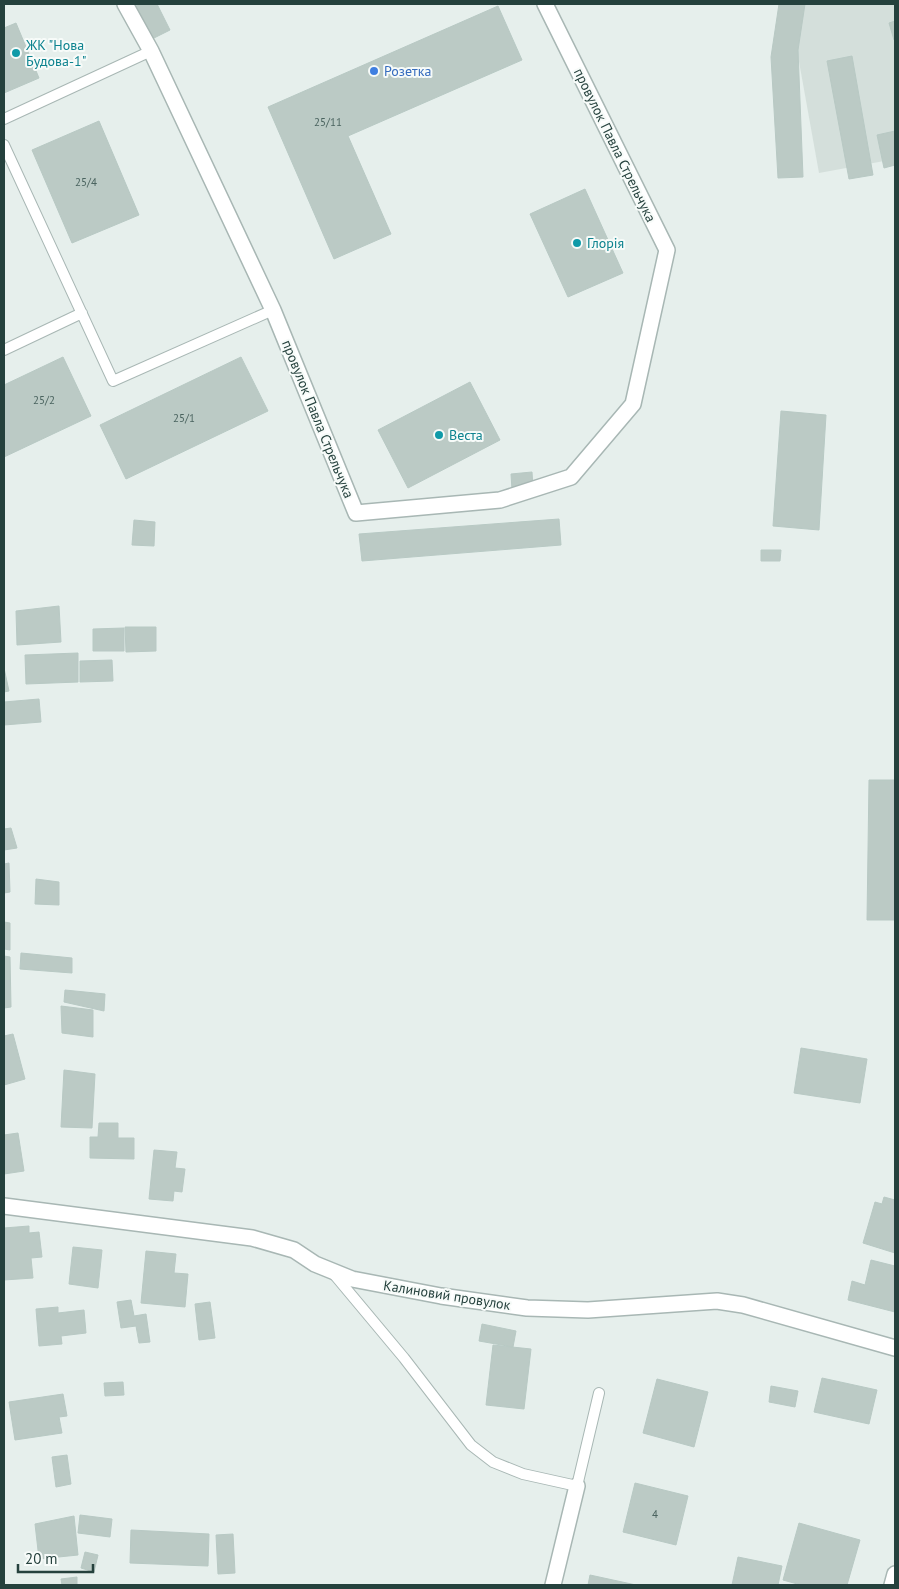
<svg xmlns="http://www.w3.org/2000/svg" width="899" height="1589" font-family="'PT Sans',sans-serif">
<rect width="100%" height="100%" fill="#e6efec"/>
<path fill="#d4dfdb" d="M792,4H895V159L819,173L791,17Z"/>
<path fill="#bbcac5" stroke="#b8c9c4" d="M140,4H157L170,30L150,40L134,7Z
M779,4H805L798,50L803,177L778,178L771,57Z
M498,6L522,60L348,136L391,234L334,259L268,107Z
M895,21V40H894L889,23Z
M16,23L39,78L4,93V28Z
M852,56L873,175L849,179L827,61Z
M99,121L139,215L72,243L32,150Z
M895,131V165L884,168L877,135Z
M585,189L623,273L568,297L530,214Z
M63,357L91,416L4,457V385Z
M241,357L268,411L126,479L100,425Z
M470,382L500,440L408,488L378,430Z
M781,411L826,415L819,530L773,526Z
M532,472L533,488L512,490L511,474Z
M559,519L561,545L362,561L359,534Z
M134,520L155,522L154,546L132,545Z
M761,550H781L780,561H761Z
M59,606L61,642L17,645L16,611Z
M125,627H156V651L126,652Z
M124,628V651H93V629Z
M78,653V682L26,684L25,655Z
M112,660L113,681L80,682V661Z
M4,668L9,691L4,692Z
M39,699L41,722L4,725V702Z
M869,780H895V920H867Z
M11,828L17,848L4,850V829Z
M9,863L10,892L4,893V864Z
M36,879L59,882V905L35,904Z
M4,922L10,923V950L4,949Z
M21,953L72,958V973L20,969Z
M4,956L10,957L11,1007L4,1008Z
M65,990L105,994L104,1011L64,1002Z
M61,1006L93,1010V1037L62,1033Z
M13,1034L25,1079L4,1085V1036Z
M801,1048L867,1059L860,1103L794,1093Z
M64,1070L95,1074L92,1128L61,1127Z
M99,1123H118V1138H134V1159L90,1158V1137H98Z
M18,1133L24,1171L4,1174V1135Z
M154,1150L177,1152L175,1168L185,1169L182,1192L174,1191L173,1201L149,1199Z
M884,1197L895,1200V1253L863,1243L875,1202L882,1204Z
M29,1226V1233L39,1232L42,1257L31,1258L33,1278L4,1280V1228Z
M73,1247L102,1250L98,1288L69,1284Z
M146,1251L176,1254L174,1273L188,1274L185,1307L141,1303Z
M871,1260L895,1266V1312L848,1300L852,1281L865,1285Z
M131,1300L134,1316L146,1314L150,1342L139,1343L136,1326L121,1328L117,1302Z
M210,1302L215,1338L199,1340L195,1304Z
M58,1307V1313L84,1310L86,1333L61,1336L62,1344L39,1346L36,1309Z
M482,1324L516,1331L513,1347L479,1341Z
M493,1345L531,1349L524,1409L486,1405Z
M822,1378L877,1390L869,1424L814,1412Z
M657,1379L708,1392L694,1447L643,1433Z
M123,1382L124,1395L105,1396L104,1383Z
M771,1386L798,1391L795,1407L769,1402Z
M63,1394L67,1416L59,1417L62,1433L15,1440L9,1402Z
M67,1455L71,1484L56,1487L52,1457Z
M635,1483L688,1496L676,1545L623,1532Z
M80,1515L112,1519L110,1537L78,1533Z
M74,1516L78,1555L39,1559L35,1524Z
M799,1523L860,1540L847,1585H801L783,1580Z
M131,1530L209,1534L208,1566L130,1563Z
M233,1534L235,1573L218,1574L216,1535Z
M85,1552L98,1555L94,1572L81,1568Z
M738,1557L782,1566L778,1585H732Z
M590,1575L636,1585H588Z
M77,1577V1585H57H62L61,1579Z"/>
<g fill="none" stroke-linecap="round" stroke-linejoin="round">
<defs>
<path id="lane" d="M4,119L151,51
M4,145L113,381L273,310
M4,350L82,313
M333,1273L404,1358L471,1445L493,1462L523,1474L577,1486L599,1393"/>
<path id="street" d="M125,4L151,51L273,310L356,513L500,500L571,477L633,404L667,250L545,4
M4,1206L252,1238L294,1250L315,1264L352,1279L441,1296L527,1308L588,1310L717,1301L743,1305L895,1348
M553,1585L577,1486
M892,1585L895,1574"/>
</defs>
<use href="#lane" stroke="#a8b7b4" stroke-width="12"/>
<use href="#street" stroke="#a8b7b4" stroke-width="18"/>
<use href="#lane" stroke="#fff" stroke-width="10"/>
<use href="#street" stroke="#fff" stroke-width="15"/>
</g>
<g fill="#0f9aa8" stroke="#f7fbf9" stroke-width="2">
<circle cx="16" cy="53" r="5"/>
<circle cx="577" cy="243" r="5"/>
<circle cx="439" cy="435" r="5"/>
</g>
<circle fill="#3f7fe0" stroke="#f7fbf9" stroke-width="2" cx="374" cy="71" r="5"/>
<g text-anchor="middle" stroke-width="4" stroke-linejoin="round" paint-order="stroke">
<g font-size="11" fill="#4a635f">
<text x="328" y="126">25/11</text>
<text x="86" y="186">25/4</text>
<text x="44" y="404">25/2</text>
<text x="184" y="422">25/1</text>
<text x="655" y="1518">4</text>
</g>
<g font-size="14" fill="#0d838f" stroke="#f7fbf9" text-anchor="start">
<text x="26" y="50">ЖК "Нова<tspan x="26" dy="16">Будова-1"</tspan></text>
<text x="587" y="248">Глорія</text>
<text x="449" y="440">Веста</text>
</g>
<g font-size="14" fill="#366cbe" stroke="#f7fbf9" text-anchor="start">
<text x="384" y="76">Розетка</text>
</g>
<g font-size="14" fill="#25413d" stroke="#f7fbf9">
<text transform="translate(615 145) rotate(64)" y="5">провулок Павла Стрельчука</text>
<text transform="translate(318 419) rotate(68)" y="5">провулок Павла Стрельчука</text>
<text transform="translate(447 1295) rotate(9)" y="5">Калиновий провулок</text>
</g>
</g>
<rect width="899" height="1589" fill="none" stroke="#25413d" stroke-width="10"/>
<path d="M18 1564v8h75v-8" fill="none" stroke="#25413d" stroke-width="2.5"/>
<text x="25" y="1564" font-size="15" fill="#25413d" stroke="#f7fbf9" stroke-width="4" paint-order="stroke">20 m</text>
</svg>
